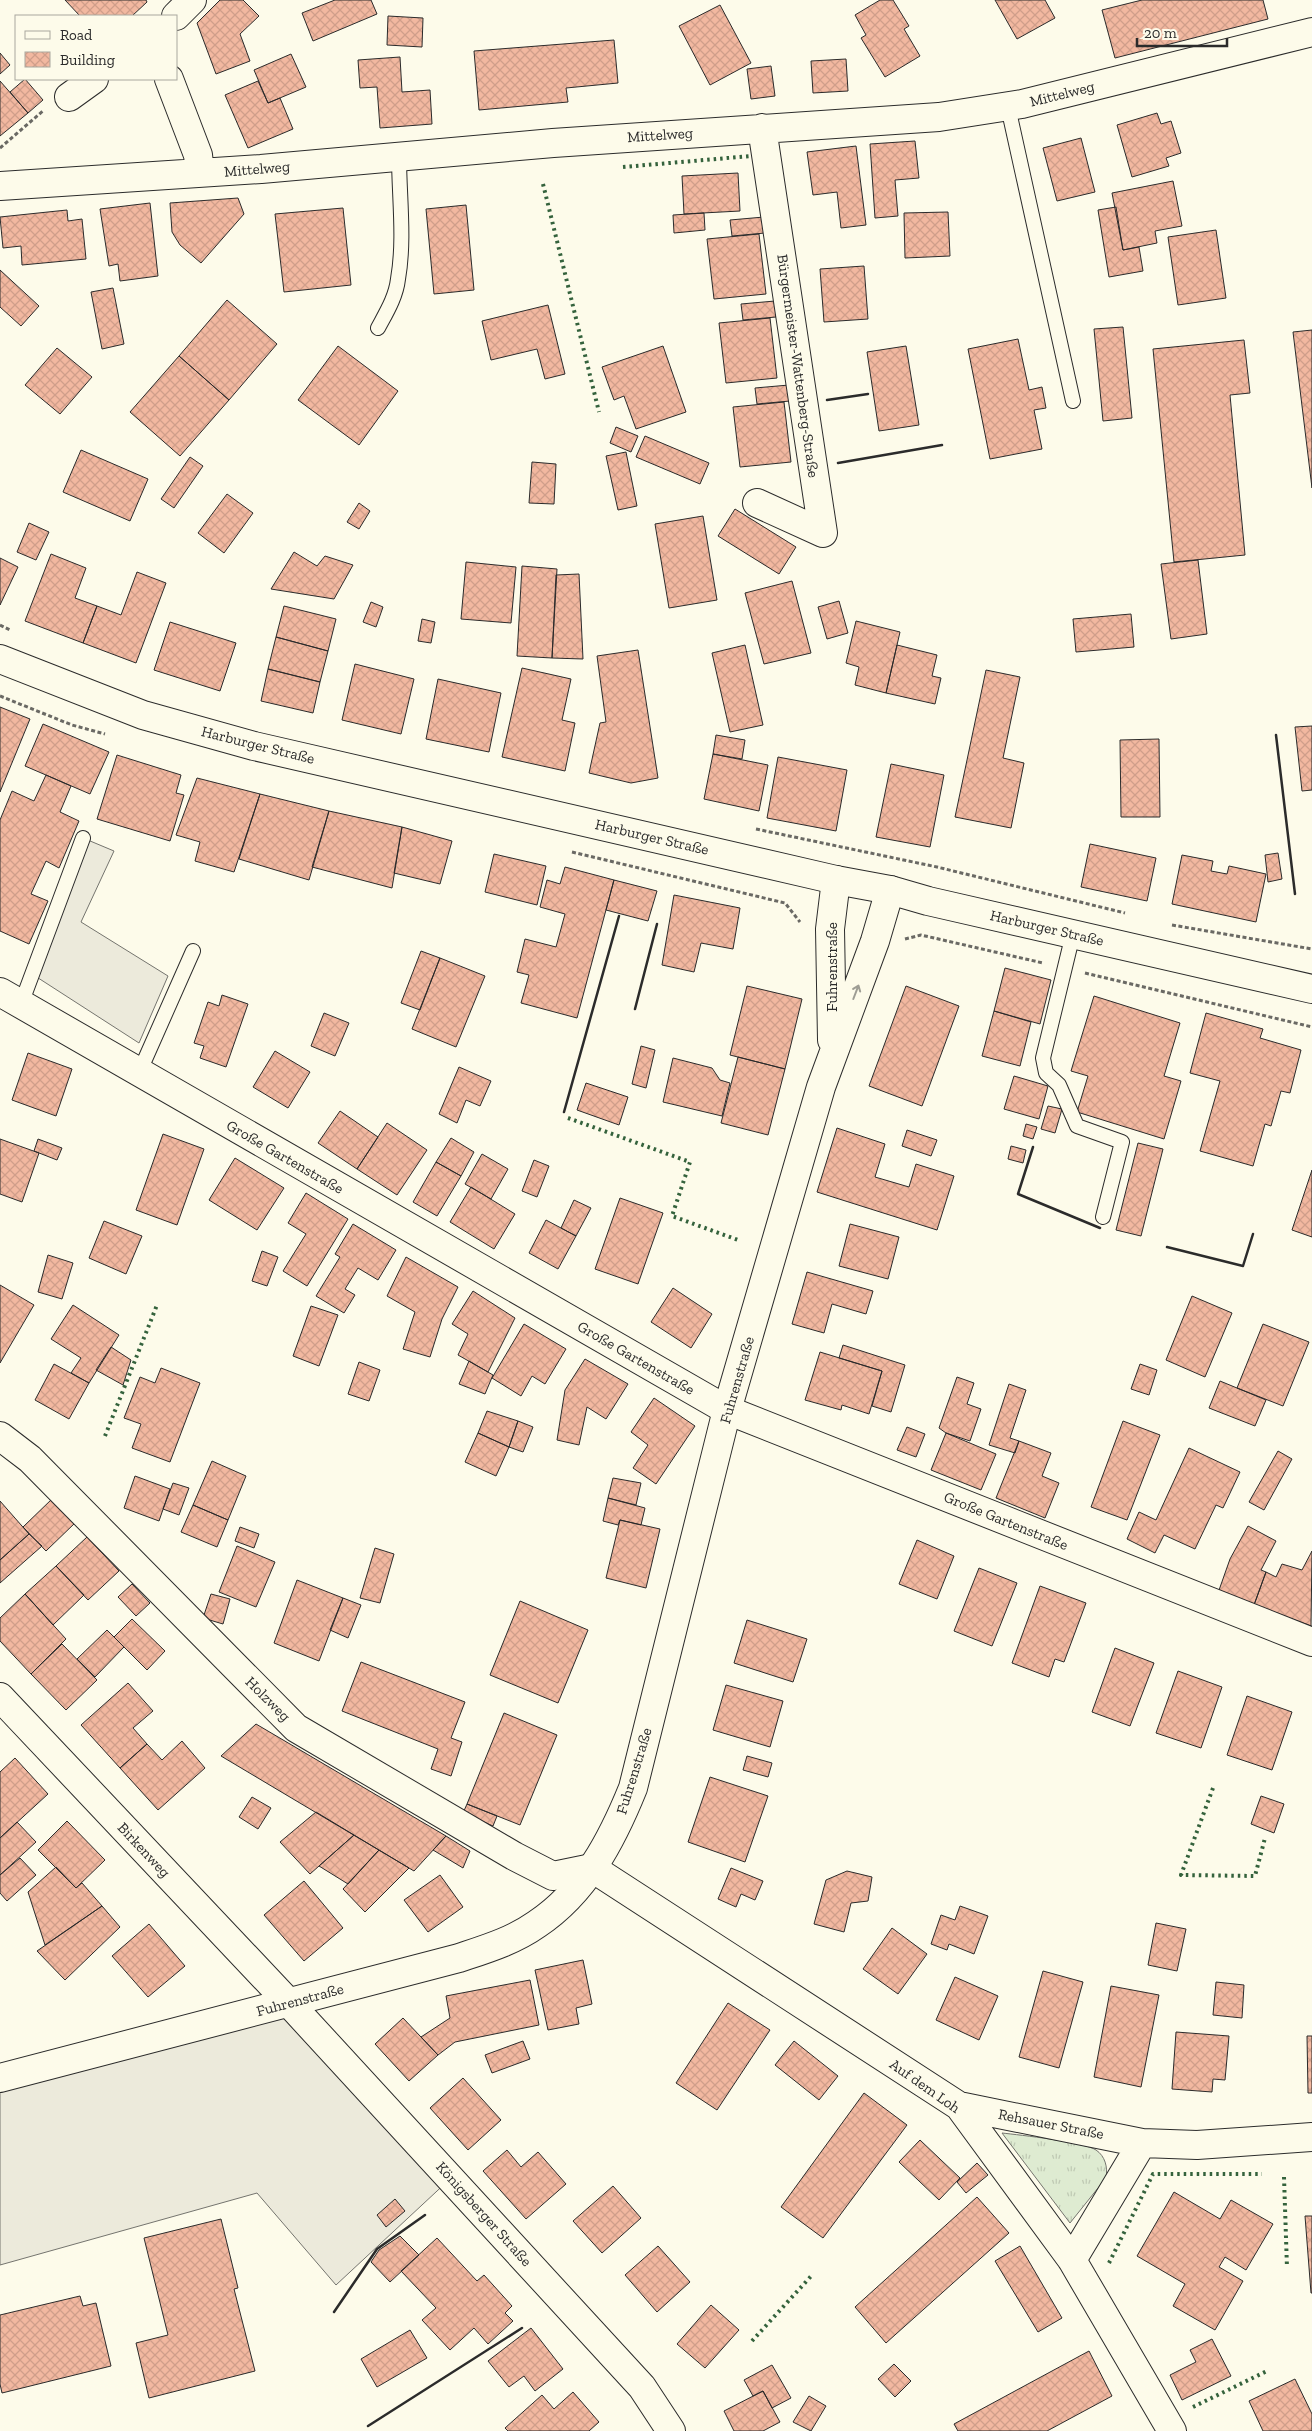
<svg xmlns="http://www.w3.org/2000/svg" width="1312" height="2431" font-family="'Zilla Slab',serif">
<defs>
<pattern id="grass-tufts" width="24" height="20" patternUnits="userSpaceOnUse" patternTransform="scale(1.25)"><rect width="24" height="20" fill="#deebd1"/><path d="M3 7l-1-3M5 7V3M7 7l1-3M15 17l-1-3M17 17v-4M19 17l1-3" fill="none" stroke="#bfcab4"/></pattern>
<pattern id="building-cross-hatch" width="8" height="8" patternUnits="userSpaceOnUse" patternTransform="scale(1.25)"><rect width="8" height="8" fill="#f2b8a0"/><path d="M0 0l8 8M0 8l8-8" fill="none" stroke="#d09e8a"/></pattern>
</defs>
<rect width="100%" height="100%" fill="#fdfbea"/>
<path fill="url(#grass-tufts)" stroke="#74746e" d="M1002,2133C1020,2135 1084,2142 1096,2150C1105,2156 1108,2167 1106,2178L1070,2223Z"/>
<path fill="#eceadb" stroke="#74746e" d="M83,838L114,851L81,922L168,976L139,1043L32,974Z
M289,2003L451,2178L336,2285L257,2193L0,2265V2078Z"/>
<path fill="url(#building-cross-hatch)" stroke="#2b2b2b" d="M65,0H146L147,2L132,16H80Z
M220,0H243L259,16L240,34L250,61L216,74L197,23Z
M335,0H371L377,14L313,41L302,13Z
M880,0H893L909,26L904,29L920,56L885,77L861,38L866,35L855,15Z
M995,0H1045L1055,18L1017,39Z
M1142,0H1263L1268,19L1115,58L1102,10Z
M720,5L751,63L710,85L679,26Z
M388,16L423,18L422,47L387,45Z
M614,40L618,83L566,88L568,102L479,110L474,51Z
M0,53L10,65L0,74Z
M291,54L306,87L268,103L254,70Z
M400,57L402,92L430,90L432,124L380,128L377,87L360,88L358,60Z
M846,59L848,91L813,93L811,61Z
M771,66L775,96L751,99L747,69Z
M25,79L43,100L28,113L10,92Z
M0,81L28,113L0,136Z
M258,81L268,103L280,98L293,129L248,148L225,95Z
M1157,113L1161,124L1171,121L1181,153L1166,158L1169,166L1132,177L1117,125Z
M1081,138L1095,192L1057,201L1043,148Z
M915,141L919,178L895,180L898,216L875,218L870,144Z
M856,146L866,225L841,228L837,192L813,195L807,152Z
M738,173L740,211L684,214L682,176Z
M1173,181L1182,226L1155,231L1157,243L1123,250L1112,193Z
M238,198L244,214L201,263L180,245L172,232L170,203Z
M150,203L158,276L120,281L118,264L109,266L100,209Z
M466,205L474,290L434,294L426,209Z
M1116,207L1123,250L1139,247L1143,271L1109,277L1098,210Z
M343,208L351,285L284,292L275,214Z
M67,210L68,221L82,219L86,259L22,265L21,246L3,248L0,217Z
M948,212L950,256L905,258L904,213Z
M704,213L705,230L674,233L673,215Z
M764,217L765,233L732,236L730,220Z
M1216,230L1226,298L1178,305L1168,237Z
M759,234L766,294L714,299L707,239Z
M864,266L868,319L824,322L820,269Z
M0,270L39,306L21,326L0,307Z
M113,288L124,344L102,349L91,292Z
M227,300L277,344L229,400L179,356Z
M775,301L776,317L743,320L741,304Z
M548,305L565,374L545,379L537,349L491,360L482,321Z
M770,318L777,378L726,383L719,323Z
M1123,327L1132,418L1103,421L1094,329Z
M1312,330V488L1293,332Z
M1018,339L1029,390L1042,387L1046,408L1034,410L1042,449L990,459L968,349Z
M1244,340L1250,393L1230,395L1245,555L1174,562L1153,349Z
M338,346L398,391L359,445L298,400Z
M663,346L686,412L636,429L624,396L614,400L602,367Z
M906,346L919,425L879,431L867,352Z
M57,348L92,377L60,414L25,385Z
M179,356L229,400L180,456L130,412Z
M789,385L790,401L757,404L755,388Z
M784,402L791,462L740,467L733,407Z
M616,427L638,436L631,452L610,443Z
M645,436L709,463L700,484L636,457Z
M81,450L148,479L130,521L63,492Z
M626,452L637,506L618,510L606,456Z
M190,457L203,466L174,508L161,499Z
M532,462L556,464L554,504L529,503Z
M227,494L253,513L224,553L198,533Z
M359,503L370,511L359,529L347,522Z
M735,509L796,547L779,574L718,536Z
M703,516L717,600L669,608L655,524Z
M29,523L49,532L36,560L17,552Z
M294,552L317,566L325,556L353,565L334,599L271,589Z
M51,554L86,568L75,598L97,606L83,643L25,621Z
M0,558L18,567L0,605Z
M1198,560L1207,634L1171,639L1161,564Z
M466,562L516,567L511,623L461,619Z
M522,566L557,569L552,658L517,656Z
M137,572L166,583L136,663L83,643L97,606L121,615Z
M579,574L583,659L552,658L556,575Z
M792,581L811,653L764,664L745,593Z
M839,601L848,633L827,639L818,607Z
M371,602L383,607L376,627L363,622Z
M284,606L336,619L328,651L276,637Z
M1131,614L1134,647L1076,652L1073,619Z
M422,619L435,622L431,643L418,641Z
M856,621L900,632L886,693L855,685L859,667L846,663Z
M170,622L236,643L220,691L154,670Z
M276,637L328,651L320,682L268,669Z
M745,645L763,725L730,732L712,653Z
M897,645L937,655L932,676L941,678L935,704L886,693Z
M638,650L658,778L631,783L589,773L600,723L606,722L597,656Z
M355,664L414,679L401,734L342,720Z
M522,668L571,679L562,720L575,723L565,771L502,757Z
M268,669L320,682L313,713L261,701Z
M986,670L1020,677L1003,758L1024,763L1011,828L955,817Z
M438,679L501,693L489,752L426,739Z
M0,707L30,719L0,792Z
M43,724L109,752L90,794L25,766Z
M1312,726V790L1302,791L1295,727Z
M716,735L745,740L742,759L713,754Z
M1159,739L1160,817H1121L1120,740Z
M713,754L768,765L759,811L704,799Z
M117,755L181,775L176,793L184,795L170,841L97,819Z
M778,757L847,770L836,831L767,818Z
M891,764L944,775L930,847L876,837Z
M46,775L71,786L60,812L79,821L59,868L46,861L31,894L48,901L29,944L0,931V820L12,791L34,801Z
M197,778L260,794L234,872L195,861L200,842L176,835Z
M260,794L329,811L309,880L239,859Z
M329,811L402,827L392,888L312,867Z
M402,827L452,841L440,884L394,873Z
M1090,844L1156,858L1147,901L1081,887Z
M1278,853L1282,879L1268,882L1265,855Z
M494,854L546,866L537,905L485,892Z
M1182,855L1213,861L1211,871L1227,874L1229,866L1266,874L1256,922L1172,904Z
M565,867L614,880L577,1018L521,1003L529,975L517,972L525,939L556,947L565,914L540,907L547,880L560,884Z
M614,880L657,891L648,921L606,910Z
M674,895L740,908L733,949L701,943L694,972L662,965Z
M421,951L440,958L420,1010L401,1003Z
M440,958L485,976L456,1047L412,1029Z
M1005,968L1051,980L1040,1024L994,1011Z
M747,986L802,999L785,1069L730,1055Z
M906,986L959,1006L922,1106L869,1086Z
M222,995L248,1004L226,1067L200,1058L204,1046L194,1043L208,1002L219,1006Z
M1094,996L1180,1023L1164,1076L1181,1081L1164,1139L1077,1112L1088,1076L1071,1071Z
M994,1011L1031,1022L1020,1066L982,1056Z
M324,1013L349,1023L335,1056L311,1046Z
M1206,1013L1263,1029L1260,1038L1301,1050L1290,1093L1281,1091L1271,1126L1265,1124L1253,1166L1200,1151L1220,1081L1190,1073Z
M641,1046L655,1050L646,1088L632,1084Z
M275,1051L310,1072L288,1108L253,1087Z
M28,1053L72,1069L56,1116L12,1100Z
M738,1057L785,1069L768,1135L721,1123Z
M673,1058L712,1068L720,1080L730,1083L722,1116L663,1102Z
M459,1067L491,1081L480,1106L466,1100L457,1123L439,1114Z
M1014,1076L1048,1086L1039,1119L1004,1109Z
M586,1083L628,1097L619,1125L577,1110Z
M1048,1106L1062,1109L1055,1133L1041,1129Z
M340,1111L378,1137L357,1169L318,1143Z
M387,1123L427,1150L397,1195L357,1169Z
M1026,1124L1037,1127L1033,1139L1023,1136Z
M837,1128L885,1144L875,1177L909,1187L916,1164L954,1176L937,1230L817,1192Z
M907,1130L937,1140L931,1156L902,1146Z
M163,1134L204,1149L177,1225L136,1210Z
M451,1138L474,1152L461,1176L436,1162Z
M0,1139L39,1153L22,1202L0,1194Z
M38,1139L62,1148L57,1160L34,1151Z
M1138,1143L1163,1149L1141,1236L1116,1230Z
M1011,1146L1026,1150L1023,1163L1008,1159Z
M482,1154L508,1169L491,1199L465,1184Z
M235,1158L284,1188L257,1230L209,1200Z
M534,1160L549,1166L537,1197L522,1191Z
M436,1162L461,1176L437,1216L413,1202Z
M1312,1170V1237L1292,1230Z
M471,1187L515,1214L494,1249L450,1222Z
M306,1193L348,1219L307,1286L283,1271L306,1234L288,1223Z
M620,1198L663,1213L638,1284L595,1269Z
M574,1200L591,1208L576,1236L561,1228Z
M546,1220L576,1236L558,1269L529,1253Z
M104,1221L142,1236L126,1274L89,1258Z
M353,1224L396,1250L378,1280L358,1268L345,1289L355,1295L344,1313L316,1296L340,1257L335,1254Z
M850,1224L899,1237L888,1279L839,1266Z
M262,1251L278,1257L267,1286L252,1281Z
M48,1255L73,1263L62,1299L38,1292Z
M406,1257L458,1287L442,1319L430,1357L403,1349L415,1312L387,1296Z
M807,1272L873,1291L866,1314L832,1304L824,1333L792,1324Z
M0,1285L34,1305L0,1363Z
M673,1288L712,1314L691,1348L651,1322Z
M473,1291L515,1318L488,1372L458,1355L468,1334L452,1324Z
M1192,1296L1232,1313L1205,1377L1166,1360Z
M73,1305L119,1335L89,1383L71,1373L81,1358L51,1339Z
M311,1306L338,1315L319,1366L293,1356Z
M524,1324L566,1349L545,1384L532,1376L521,1396L492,1378Z
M1263,1324L1309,1342L1283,1406L1237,1388Z
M843,1345L905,1365L891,1412L872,1406L882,1371L839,1358Z
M111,1347L131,1360L123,1385L96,1370Z
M820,1352L882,1371L869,1414L842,1405L841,1410L805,1400Z
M585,1359L628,1384L606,1419L587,1407L579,1445L557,1440L565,1390Z
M469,1361L493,1375L485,1394L459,1384Z
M359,1362L380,1370L369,1401L348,1394Z
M54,1364L89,1383L69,1419L35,1400Z
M1140,1364L1157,1370L1149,1395L1131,1389Z
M161,1368L200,1383L170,1462L132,1448L141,1424L124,1418L140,1377L155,1383Z
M957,1377L974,1383L967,1404L981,1409L970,1441L946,1433L939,1428Z
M1220,1381L1266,1400L1255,1426L1209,1408Z
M1009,1384L1026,1390L1010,1438L1019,1441L1015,1453L989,1445Z
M654,1398L695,1426L656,1484L633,1468L648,1445L631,1432Z
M487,1411L518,1421L509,1447L478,1433Z
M518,1421L533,1427L523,1452L509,1447Z
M1123,1421L1160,1435L1127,1520L1091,1507Z
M907,1427L925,1434L916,1457L897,1450Z
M478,1433L509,1447L496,1476L465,1462Z
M946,1433L996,1454L981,1490L931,1470Z
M1019,1441L1051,1453L1042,1476L1059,1483L1045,1518L996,1498Z
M1189,1448L1240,1472L1223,1508L1216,1505L1195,1549L1164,1535L1155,1553L1127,1539L1139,1512L1156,1520Z
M1278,1451L1292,1459L1264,1510L1249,1502Z
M212,1461L246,1476L228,1520L193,1505Z
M135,1476L170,1489L159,1521L124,1508Z
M613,1478L641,1483L636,1505L608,1498Z
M173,1483L189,1488L179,1515L163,1509Z
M53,1498L76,1522L46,1551L23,1527Z
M608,1498L645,1508L641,1525L620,1520L618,1525L603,1521Z
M0,1501L29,1534L0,1560Z
M193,1505L228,1520L217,1547L181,1532Z
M620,1520L660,1529L646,1588L606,1578Z
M1248,1526L1276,1541L1261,1570L1266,1572L1254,1605L1218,1593L1230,1559Z
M240,1527L259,1534L254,1548L235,1541Z
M29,1534L42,1546L0,1583V1560Z
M87,1537L119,1571L88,1600L56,1566Z
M917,1540L954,1556L937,1599L899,1584Z
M237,1546L275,1562L256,1607L219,1592Z
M375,1548L394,1554L380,1603L360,1598Z
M1312,1551L1311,1626L1254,1605L1266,1572L1276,1577L1282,1564L1302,1570Z
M56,1566L84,1595L53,1625L25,1594Z
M979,1568L1017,1583L992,1646L954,1631Z
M297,1580L343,1598L319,1661L274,1643Z
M132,1584L150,1603L136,1616L118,1597Z
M1040,1586L1086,1603L1064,1662L1055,1659L1049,1677L1012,1663Z
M25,1594L66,1639L31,1674L0,1641V1618Z
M211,1594L230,1599L223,1624L203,1618Z
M343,1598L361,1605L348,1638L330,1630Z
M520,1601L588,1630L558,1703L490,1675Z
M132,1619L165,1651L147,1670L114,1637Z
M747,1620L807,1639L793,1682L734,1663Z
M107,1630L124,1647L95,1677L77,1659Z
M62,1644L97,1680L66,1710L31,1674Z
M1115,1648L1154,1663L1130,1726L1092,1712Z
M361,1662L465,1702L451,1738L462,1742L451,1776L431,1769L438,1749L342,1711Z
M1178,1671L1222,1687L1201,1748L1156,1733Z
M128,1683L153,1711L133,1728L147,1744L120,1768L81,1725Z
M726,1685L783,1701L770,1747L713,1730Z
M1247,1696L1292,1712L1272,1770L1227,1755Z
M504,1713L557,1735L520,1825L467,1804Z
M256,1724L446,1836L414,1871L221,1756Z
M182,1741L205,1768L158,1810L120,1768L147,1744L162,1760Z
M747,1756L772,1763L768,1777L743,1770Z
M15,1758L48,1794L0,1838V1772Z
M710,1777L768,1796L745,1862L688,1842Z
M1261,1796L1284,1804L1274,1833L1251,1824Z
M252,1797L271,1808L258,1829L239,1817Z
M467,1804L497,1816L493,1826L463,1813Z
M316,1812L354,1835L310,1874L280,1842Z
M67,1821L105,1860L76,1888L38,1850Z
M17,1822L36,1842L0,1875V1838Z
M354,1835L379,1850L348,1884L319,1866Z
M446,1836L470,1851L463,1868L433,1850Z
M379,1850L409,1868L365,1912L343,1889Z
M20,1858L36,1875L7,1901L0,1893V1875Z
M56,1867L76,1888L82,1883L102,1906L45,1945L28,1892Z
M731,1868L763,1881L755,1900L741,1894L736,1907L718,1899Z
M847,1871L872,1877L868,1901L851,1903L844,1932L814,1924L826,1880Z
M440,1875L463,1907L428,1932L404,1900Z
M304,1881L343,1928L304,1961L264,1915Z
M102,1906L120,1927L65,1980L37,1951Z
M960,1906L988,1916L974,1954L949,1944L947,1950L931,1944L941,1915L955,1920Z
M1156,1923L1186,1929L1177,1971L1148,1965Z
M149,1924L185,1966L148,1997L112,1956Z
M892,1928L927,1954L898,1994L863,1969Z
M583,1960L592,2004L576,2008L579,2024L548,2030L535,1970Z
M1043,1971L1083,1982L1059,2068L1019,2057Z
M955,1977L998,1996L979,2040L936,2020Z
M530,1980L539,2025L455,2042L438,2055L421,2037L450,2018L446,1996Z
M1216,1982L1244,1985L1242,2018L1213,2015Z
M1111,1986L1159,1995L1141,2087L1094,2077Z
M728,2003L770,2030L717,2110L676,2083Z
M403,2018L438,2055L409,2081L375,2044Z
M1176,2032L1229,2036L1225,2080L1213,2079L1212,2092L1172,2089Z
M1307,2036H1312V2093H1308Z
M523,2041L530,2059L492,2073L485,2055Z
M794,2041L838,2076L819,2100L775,2065Z
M463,2078L501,2120L468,2150L430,2108Z
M864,2093L907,2125L823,2238L781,2207Z
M920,2140L960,2178L939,2200L899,2162Z
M507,2150L521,2167L538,2152L566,2184L526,2219L483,2171Z
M977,2163L988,2175L966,2193L957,2182Z
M613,2186L641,2218L602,2253L573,2221Z
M1174,2192L1220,2219L1231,2200L1273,2224L1246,2270L1225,2257L1219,2267L1243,2281L1215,2330L1173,2306L1185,2284L1137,2256Z
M977,2197L1009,2233L886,2343L855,2307Z
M395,2199L405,2211L386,2227L377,2215Z
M1305,2216H1312V2293H1311Z
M221,2219L238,2288L234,2289L255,2371L149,2398L136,2343L168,2335L144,2238Z
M400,2236L419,2255L390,2282L371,2262L379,2250Z
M437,2238L477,2281L484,2275L512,2306L505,2313L513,2321L488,2344L474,2328L450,2350L422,2320L436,2308L401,2271Z
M658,2246L690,2282L657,2312L625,2275Z
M1020,2246L1062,2318L1038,2332L995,2261Z
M80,2296L83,2306L96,2303L111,2366L2,2393L0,2384V2315Z
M711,2305L739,2330L705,2368L677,2344Z
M531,2328L563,2369L535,2391L524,2376L509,2387L488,2361Z
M410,2330L427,2358L377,2387L361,2359Z
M1212,2339L1231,2376L1182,2400L1170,2375L1196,2362L1190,2350Z
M1089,2351L1112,2396L1047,2431H958L954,2424Z
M894,2364L911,2381L895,2397L878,2379Z
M772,2365L791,2398L772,2408L763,2391L753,2396L744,2380Z
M1295,2379L1312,2414V2431H1263L1249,2401Z
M763,2391L780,2422L763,2431H734L724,2411Z
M573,2392L599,2422L589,2431H508L505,2428L542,2395L554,2409Z
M809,2396L826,2406L811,2431L793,2422Z"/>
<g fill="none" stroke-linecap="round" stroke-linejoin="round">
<defs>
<path id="lane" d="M1008,107L1073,401
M378,328C386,313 396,297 398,279C405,239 399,196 399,156
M1073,934L1043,1058L1046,1073L1059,1085L1077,1126L1122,1142L1103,1217
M21,1004L83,838
M139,1073L193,951"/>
<path id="street" d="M176,16L192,0
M169,79L198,155L200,173
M69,97L94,79
M0,186L261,169L553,143L939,117L1022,104L1312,32
M757,503L823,533L762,128
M0,992L727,1410L1312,1642
M0,1436L30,1459L296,1728L514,1856L553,1876L592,1868L959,2106L1072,2260L1172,2431
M0,1697L289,2003L642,2387L671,2431
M959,2106L1142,2143L1197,2145L1312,2137
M1072,2260L1142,2143"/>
<path id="secondary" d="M832,1040L830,929L836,880
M0,2078L459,1958C486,1949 513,1941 537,1924C585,1892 612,1840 633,1788L727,1410L821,1087L875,941L890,890"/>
<path id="primary" d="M0,659L143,715L254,746L836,880L890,890L928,901L1312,989"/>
</defs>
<use href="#lane" stroke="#2b2b2b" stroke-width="16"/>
<use href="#street" stroke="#2b2b2b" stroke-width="30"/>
<use href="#secondary" stroke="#2b2b2b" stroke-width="30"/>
<use href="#primary" stroke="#2b2b2b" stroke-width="30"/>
<path stroke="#6a6964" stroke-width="3" stroke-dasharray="4 2.5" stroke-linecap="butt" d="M0,148L44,110
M0,625L10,630
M0,696L72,725L105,734
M756,829L937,867L1125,913
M572,852L785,903L800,922
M1172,925L1312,949
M905,939L921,935L1043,963
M1085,973L1312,1027"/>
<use href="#lane" stroke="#fdfbea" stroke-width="14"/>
<use href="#street" stroke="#fdfbea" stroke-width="28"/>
<use href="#secondary" stroke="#fdfbea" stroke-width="28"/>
<use href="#primary" stroke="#fdfbea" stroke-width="28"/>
<path stroke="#34623c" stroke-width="4" stroke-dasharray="2.5 4" stroke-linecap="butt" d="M623,167L751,156
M543,184L599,412
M568,1118L690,1162L672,1216L738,1240
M105,1436L157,1305
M1213,1788L1181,1875L1255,1876L1265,1838
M1284,2177L1287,2268
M1109,2263L1153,2174H1262
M752,2341L813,2274
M1193,2407L1267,2371"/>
<path stroke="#2b2b2b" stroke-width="2.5" d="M827,400L868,394
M838,463L942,445
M1276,735L1295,894
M635,1009L657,924
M564,1112L619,916
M1033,1147L1018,1194L1100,1228
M1167,1247L1243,1266L1253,1234
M334,2312L377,2249L425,2215
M368,2426L522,2328"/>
</g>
<defs><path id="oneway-shaft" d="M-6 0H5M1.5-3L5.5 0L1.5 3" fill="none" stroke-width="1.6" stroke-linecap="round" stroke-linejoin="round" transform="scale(1.25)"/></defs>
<use stroke="#9e9d94" href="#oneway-shaft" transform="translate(856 992) rotate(-69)"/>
<g text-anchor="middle" stroke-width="4" stroke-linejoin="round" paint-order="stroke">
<g font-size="15" fill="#2b2b2b" stroke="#fdfbea">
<text transform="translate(1062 94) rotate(-14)" y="5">Mittelweg</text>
<text transform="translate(660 135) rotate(-4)" y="5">Mittelweg</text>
<text transform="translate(257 169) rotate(-5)" y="5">Mittelweg</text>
<text transform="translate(798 366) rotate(82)" y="5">Bürgermeister-Wattenberg-Straße</text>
<text transform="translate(258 745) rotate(14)" y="5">Harburger Straße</text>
<text transform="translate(652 837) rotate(13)" y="5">Harburger Straße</text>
<text transform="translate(1047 928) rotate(13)" y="5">Harburger Straße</text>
<text transform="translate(832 967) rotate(-90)" y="5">Fuhrenstraße</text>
<text transform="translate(285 1157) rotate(30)" y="5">Große Gartenstraße</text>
<text transform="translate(636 1358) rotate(30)" y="5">Große Gartenstraße</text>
<text transform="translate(737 1380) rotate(-74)" y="5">Fuhrenstraße</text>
<text transform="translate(1006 1521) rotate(22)" y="5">Große Gartenstraße</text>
<text transform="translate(268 1699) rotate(45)" y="5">Holzweg</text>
<text transform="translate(634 1771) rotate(-73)" y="5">Fuhrenstraße</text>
<text transform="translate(144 1850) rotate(47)" y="5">Birkenweg</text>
<text transform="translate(300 2000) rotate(-15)" y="5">Fuhrenstraße</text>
<text transform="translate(925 2086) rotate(35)" y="5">Auf dem Loh</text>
<text transform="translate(1051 2124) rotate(11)" y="5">Rehsauer Straße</text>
<text transform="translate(484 2214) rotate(48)" y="5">Königsberger Straße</text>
</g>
</g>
<rect x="15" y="15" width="162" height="65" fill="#fdfbea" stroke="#a9a89e"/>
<rect x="25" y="31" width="25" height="8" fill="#fdfbea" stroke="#a9a89e"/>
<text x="60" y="40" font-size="15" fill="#2b2b2b">Road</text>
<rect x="25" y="52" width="25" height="15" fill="url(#building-cross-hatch)" stroke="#a9a89e"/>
<text x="60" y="65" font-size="15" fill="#2b2b2b">Building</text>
<path d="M1137 38v8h90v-8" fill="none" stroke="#2b2b2b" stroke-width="2.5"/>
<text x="1144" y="38" font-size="15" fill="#2b2b2b" stroke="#fdfbea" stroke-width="4" paint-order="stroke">20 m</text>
</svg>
